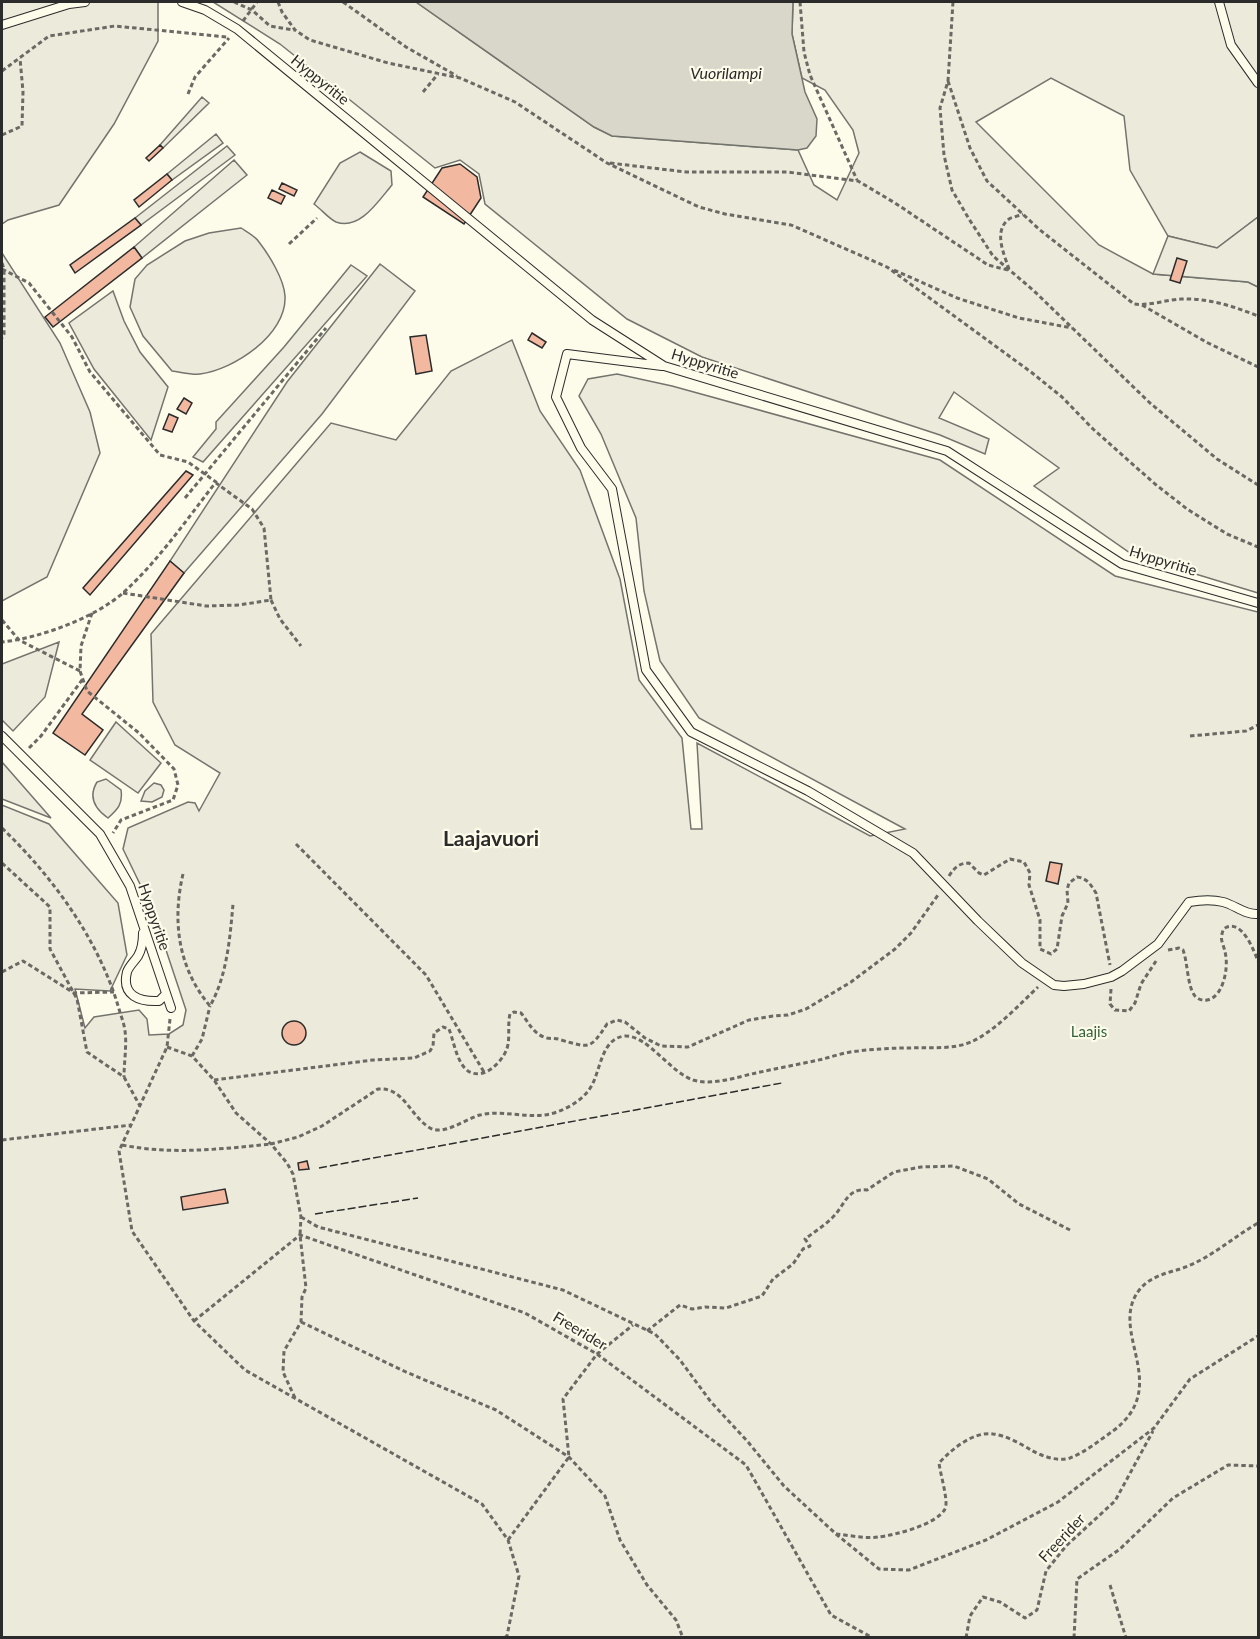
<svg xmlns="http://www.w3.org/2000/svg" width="1260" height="1639" font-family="Lato,sans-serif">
<rect width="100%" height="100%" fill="#fdfbea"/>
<path fill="#ecebdb" stroke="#74746e" stroke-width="1.5" d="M2,2H158V41L114,124L59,205L8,220L2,224Z
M213,2H416L594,127L612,136L798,150L814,185L837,200L859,153L853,130L825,90L802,78L792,34L793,2H1258V217L1217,248L1168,236L1130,170L1124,116L1051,78L976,122L1099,245L1153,274L1248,282L1258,287V593L1133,555L1034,486L1059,468L954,392L939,418L989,439L985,454L940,435L702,357L627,319L485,204L479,174L460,160L435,168L280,44Z
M202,97L209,103L163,148L160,145Z
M216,134L223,143L172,180L167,174Z
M227,146L235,155L141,225L135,218Z
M360,152L391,171L392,185C379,200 360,231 336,222C329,219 321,209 314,204L340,163Z
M234,160L247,175L142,258L134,247Z
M241,228C247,232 255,236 259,242C269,255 284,279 285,296C287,335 233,370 200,374C191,375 181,372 172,371L143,336L130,307L135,279L147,265L185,241L209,233Z
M2,253L60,343L90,412L100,453L47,577L2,601Z
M380,264L415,291L322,414L184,573L170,561L287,382Z
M351,265L367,276L203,462L193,457L216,429V422L284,347Z
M512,340L540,411L580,470L620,579L639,680L682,738L691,829H702L697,743L870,836L905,829L699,718L660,661L644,591L636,518L601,434L579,396L588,379L617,374L672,386L940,460L1115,576L1258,612V1637H2V805L49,824L118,903L127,955L110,991L75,989L85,1028L94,1017L139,1010L147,1019L149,1035L169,1034L183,1025L186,1010L153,911L123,849L128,828L188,802L195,803L199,811L220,773L175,745L153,702L151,634L331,423L396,440L451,371Z
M59,642L45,697L13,731L2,720V664Z
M106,779L121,790C123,804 118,809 108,818C95,809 88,797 97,782Z
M154,783L161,785L164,790L162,797L152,802L141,801L145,791Z"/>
<path fill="#eceadb" stroke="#74746e" stroke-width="1.5" d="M1258,217V287L1248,282L1153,274L1168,236L1217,248Z
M113,291L124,321L140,352L168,387L151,440L94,369L69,323Z
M116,722L161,763L138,793L90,760Z
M2,762L51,818L2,799Z"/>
<path fill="#d8d7c9" stroke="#74746e" stroke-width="1.5" d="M416,2H793L792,34L805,92L817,119L816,136L807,148L798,150L612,136L594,127Z"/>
<path fill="#f2b8a0" stroke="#2b2b2b" stroke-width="1.5" d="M160,145L163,148L149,161L146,158Z
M460,164L477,177L481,198L464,224L423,197L442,168Z
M167,174L172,180L139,207L134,200Z
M282,183L297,190L294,196L279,189Z
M272,190L285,196L281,204L268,198Z
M135,218L141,225L75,273L70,265Z
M134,247L142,258L53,327L45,317Z
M1177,258L1187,261L1180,283L1170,280Z
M532,333L546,342L542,348L528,340Z
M426,335L432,371L416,374L410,337Z
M184,398L192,403L186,414L177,409Z
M169,414L178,418L172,432L163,429Z
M186,471L193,475L90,595L83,588Z
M170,561L184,573L82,714L103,730L85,755L53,733Z
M1050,862L1062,864L1058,884L1046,881Z
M282 1033a12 12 0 1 1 24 0a12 12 0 1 1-24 0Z
M307,1161L309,1169L299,1170L298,1163Z
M225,1189L228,1203L183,1210L181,1197Z"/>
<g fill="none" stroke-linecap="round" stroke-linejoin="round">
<defs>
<path id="service" d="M182,2L205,10L237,29L592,320L664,366L947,451L1122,564L1258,603
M1219,2L1231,45L1258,83
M2,25L69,4L85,2
M662,366L567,354L556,397L581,448L612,489L646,670L691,732L808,791L913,853L978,921L1022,963L1054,985L1064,986L1084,984L1111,977L1122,971L1158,944L1189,902C1201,900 1211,899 1223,902C1235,905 1245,915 1258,914
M2,736L100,834L130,886L171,1008
M143,933C143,941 142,949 138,956C134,962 129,966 127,972C121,996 140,1002 159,1001L166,994"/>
</defs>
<use href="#service" stroke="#2b2b2b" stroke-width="10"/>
<path stroke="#6a6964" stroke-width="3" stroke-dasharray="4.5 3" stroke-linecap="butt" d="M234,2L252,10L270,26L294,30
M278,2L282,12L295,30L310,40L388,63L460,78L515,102L607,163L699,207L725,214L791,225L887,267L1031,372L1062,397L1093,429L1155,484L1187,509L1227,534L1258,547
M343,2L406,47L457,76
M800,2L804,52L810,75L857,180
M953,2L948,81L940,108L944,155L952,190L969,219L993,256L1033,290L1150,403L1217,459L1258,485
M243,21L257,2
M2,71L49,36L115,26L227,37
M948,81L970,148L987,181L1040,230L1134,304C1148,306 1166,300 1181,299C1208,298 1233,306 1258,316
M423,92L438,74
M188,94L195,77L229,38
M2,135L22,126L23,92L20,58
M610,163L686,172H787L858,181L895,203L988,265L1008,270
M289,244L317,218
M2,263L4,269V334L2,338
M2,269L29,283L72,337L90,372L160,455L188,462L216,482C187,519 159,560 124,592C95,618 40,638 2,642
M1009,269C1004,254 993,231 1009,219C1012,217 1019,216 1023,214
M894,270L957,298L1019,318L1072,328
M1142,305L1208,343L1258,367
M185,498L326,328
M123,593L206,606L239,605L271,600L264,528L252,509L216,483
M271,600L280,619L301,646
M92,613L81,646L80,671L87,691L139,733L174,769L178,785L173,800L121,820L113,833
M2,620L19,640L80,671
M1190,736L1246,731L1258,725
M29,748L41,736L82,680
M2,828C53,877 99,940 119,1009C121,1016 124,1023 125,1031C127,1045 124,1062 124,1077
M296,844L426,975L484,1072
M2,863L50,907V949L77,999L87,1052L124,1077L140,1106
M183,874C172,921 178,968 210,1006C227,976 230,938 233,904
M949,876C954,868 959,863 969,863L979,873L984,875L1010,859L1024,862L1030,873L1029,885L1040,920V949L1051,954L1057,949L1062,916L1068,903L1067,890L1069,883L1077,877C1087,878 1091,885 1096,893L1110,965
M1168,950L1179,948L1183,950C1188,963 1187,986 1195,996C1198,999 1202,1001 1207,1000C1224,997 1229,966 1225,952C1224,946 1220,940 1222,934C1223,930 1223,929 1227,927C1243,921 1254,951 1258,961
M2,972L23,961L74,993L114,992
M1111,989L1110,1004L1115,1010L1129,1011L1135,1003L1141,984L1156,961
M170,1019L167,1047L119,1151L132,1231L194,1321L245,1370L482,1504L508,1540L519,1576L507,1636L504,1638
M167,1047L192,1056L214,1080L236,1113L271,1144
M192,1056L202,1039L210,1006
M214,1080L373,1060L414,1058L430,1051L433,1046L434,1033L443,1027L449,1029C456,1047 459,1082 486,1072C494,1068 502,1060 506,1051C511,1040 507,1026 510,1014L514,1012L521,1013C529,1023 534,1035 547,1038C552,1039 557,1038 561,1040C590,1048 590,1050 607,1024L617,1020L625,1022L645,1038L661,1046L688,1047L749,1020L773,1016L788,1015L806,1009L851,982L895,949L911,933L938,895
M2,1140L131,1125
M122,1145C172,1155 221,1149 271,1144
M301,1217L318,1227L563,1290L655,1334L680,1360L711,1402L748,1442L784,1486L836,1534L879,1569L909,1570L986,1540L1058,1502L1154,1428L1190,1379L1258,1336
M194,1321L300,1235L525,1313L597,1354L746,1465L831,1615L873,1638
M301,1322L406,1372L496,1410L569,1457L605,1496L620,1540L647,1585L676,1620L683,1638
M647,1331L680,1305L692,1309L705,1307L726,1308L762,1296L773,1279L793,1264L803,1249L810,1246L805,1239C814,1232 824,1226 832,1218C845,1206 846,1188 867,1190L894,1172L921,1167L954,1166L988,1179L1019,1204L1070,1230
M295,1398L283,1372L284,1351L301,1322L302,1297L306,1288L300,1235L301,1217L293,1174L287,1163L271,1144L298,1137L322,1126L378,1089C404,1087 410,1116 430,1128C444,1136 465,1119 480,1115C505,1109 532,1121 557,1112C571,1107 585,1098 592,1085C601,1068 602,1037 626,1036C648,1036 670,1072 693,1080C712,1086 737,1077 756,1073C778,1068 801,1064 823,1059C834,1056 846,1052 858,1051C875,1049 892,1048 908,1048C929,1047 952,1050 971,1042C994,1032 1020,1004 1038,987
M836,1534C849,1535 864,1539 878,1537C895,1535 936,1525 945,1509C949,1502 940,1473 939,1463C951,1450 973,1431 993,1434C1005,1435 1021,1444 1031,1450C1042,1456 1057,1462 1070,1458C1084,1453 1100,1440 1113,1431C1174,1385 1106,1331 1140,1289C1150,1277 1166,1273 1180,1269C1210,1259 1232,1238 1258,1223
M508,1540L569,1457L563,1399L597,1354L633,1325
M1110,1585L1126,1638
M966,1638L970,1616L983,1597L1000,1602L1025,1618L1037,1610L1046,1571L1066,1546L1115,1501L1153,1431
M1074,1638L1077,1579L1120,1549L1173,1498L1228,1465L1258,1466"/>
<use href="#service" stroke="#fdfbea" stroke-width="8"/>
<path stroke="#2b2b2b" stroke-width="1.5" stroke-dasharray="8 3" stroke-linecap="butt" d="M319,1168L782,1083
M315,1214L418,1198"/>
</g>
<g text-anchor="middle" stroke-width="4.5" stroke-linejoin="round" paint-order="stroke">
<g font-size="15" fill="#2b2b2b" stroke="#fdfbea">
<text transform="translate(320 80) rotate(39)" y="5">Hyppyritie</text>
<text transform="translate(705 364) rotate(17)" y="5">Hyppyritie</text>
<text transform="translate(1163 561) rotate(17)" y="5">Hyppyritie</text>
<text transform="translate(154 917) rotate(71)" y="5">Hyppyritie</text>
<text transform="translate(580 1331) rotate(31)" y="5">Freerider</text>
<text transform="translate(1062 1538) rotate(-47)" y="5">Freerider</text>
</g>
<g font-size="15" fill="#34623c" stroke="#fdfbea">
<text x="1089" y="1037">Laajis</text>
</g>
<g font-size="16" font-style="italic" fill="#2b2b2b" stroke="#fdfbea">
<text x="726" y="79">Vuorilampi</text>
</g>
<g font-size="21" font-weight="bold" fill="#2b2b2b" stroke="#fdfbea">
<text x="491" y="846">Laajavuori</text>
</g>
</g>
<rect width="1260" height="1639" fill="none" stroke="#2b2b2b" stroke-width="6"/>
</svg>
